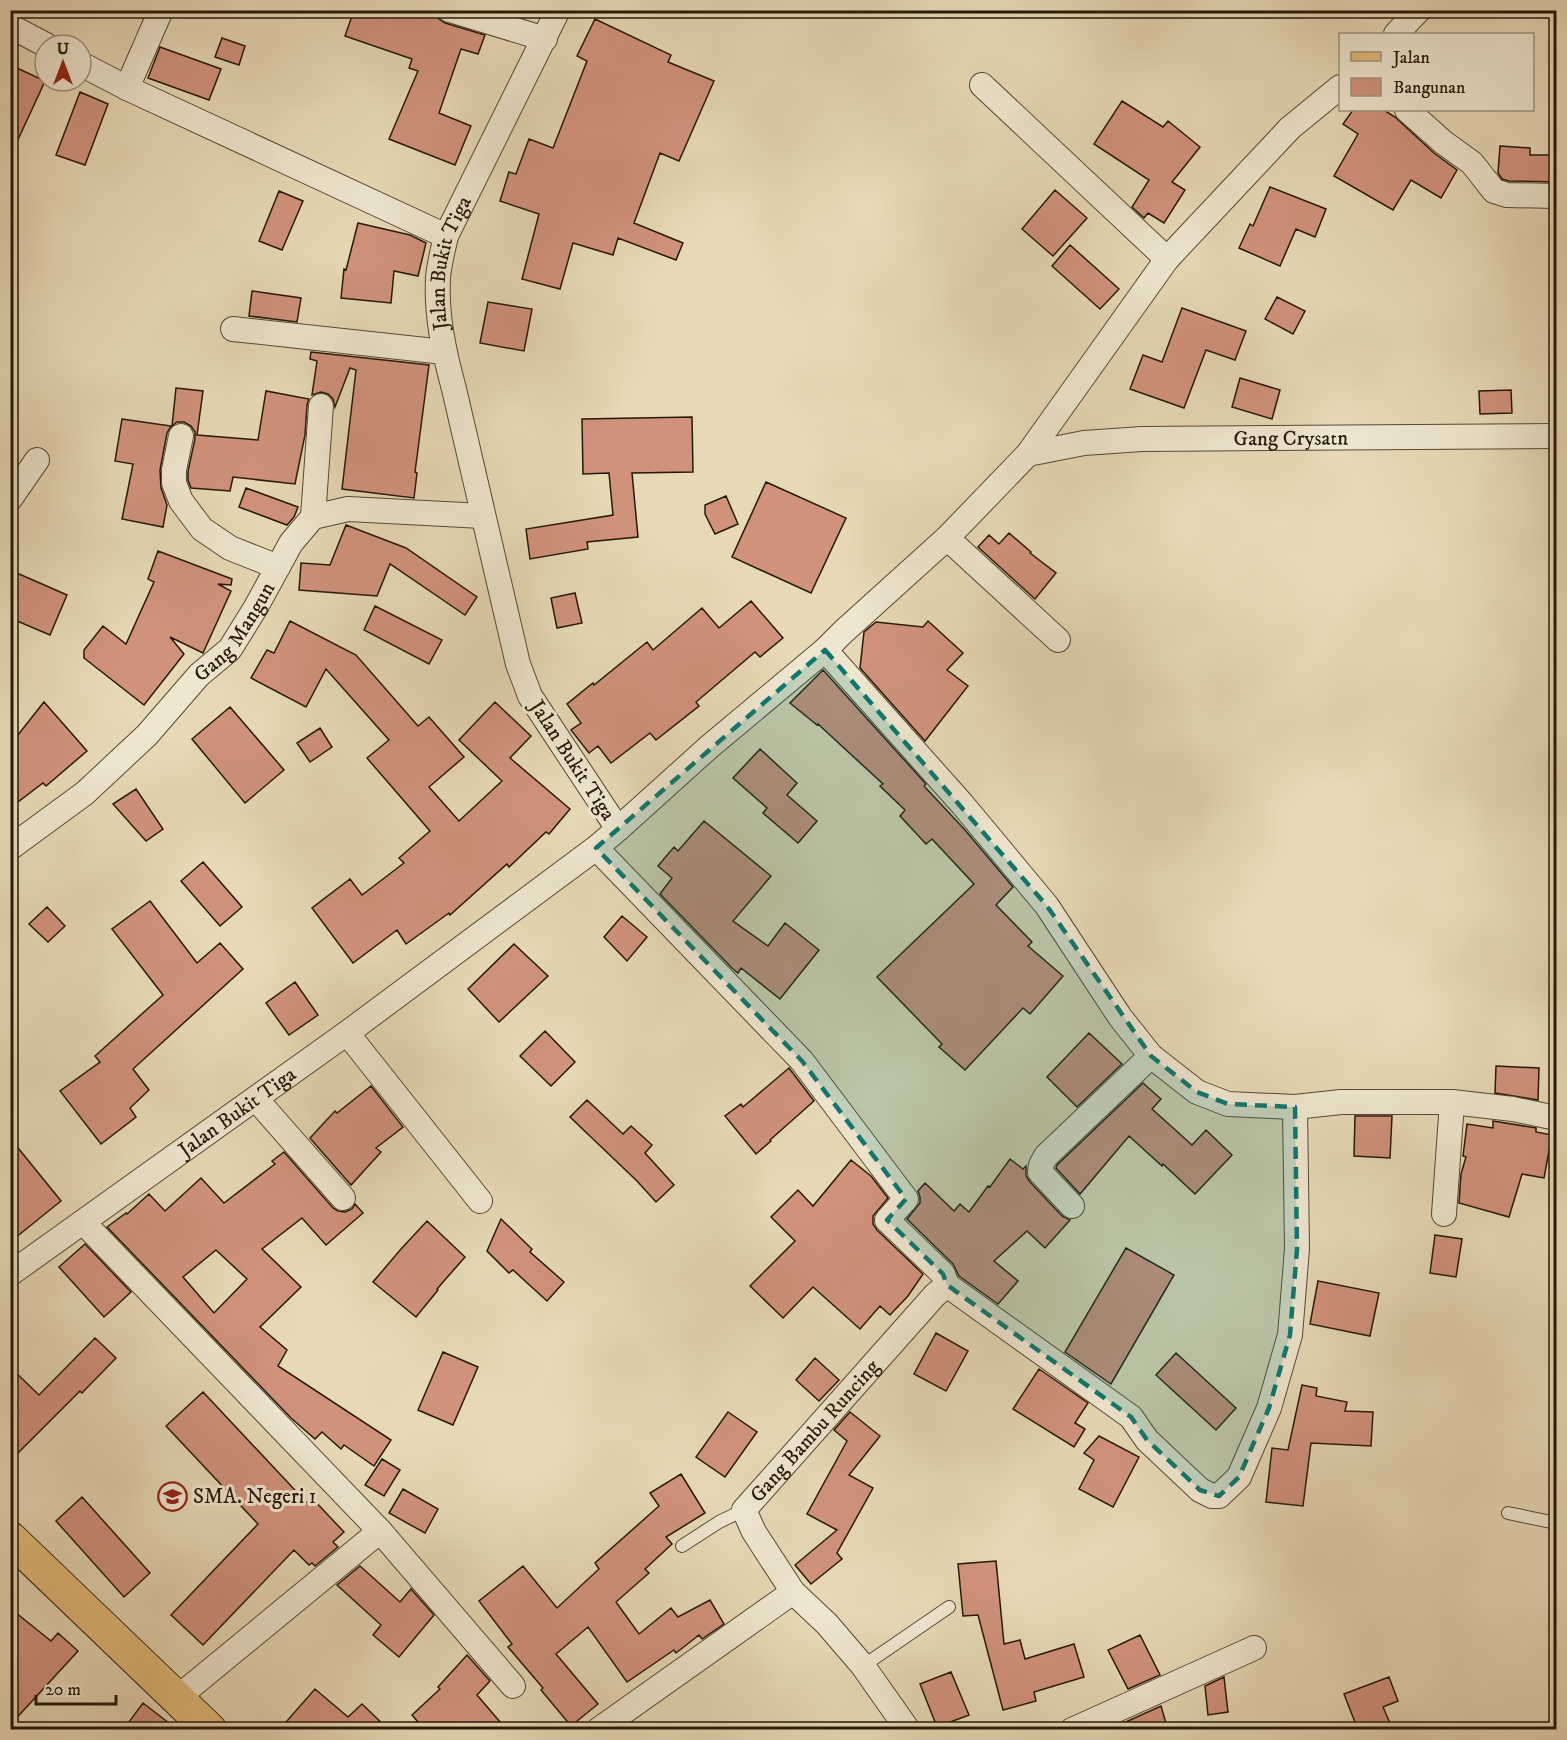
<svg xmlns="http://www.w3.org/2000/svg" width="1567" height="1740" font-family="'IM FELL DW Pica',serif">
<rect width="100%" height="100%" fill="#e7d9b6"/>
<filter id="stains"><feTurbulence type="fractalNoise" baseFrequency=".00333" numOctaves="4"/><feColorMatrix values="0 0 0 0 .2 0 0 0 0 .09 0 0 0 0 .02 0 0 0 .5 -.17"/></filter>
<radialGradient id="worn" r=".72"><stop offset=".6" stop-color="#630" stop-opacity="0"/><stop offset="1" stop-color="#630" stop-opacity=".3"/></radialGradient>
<path fill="#d1927c" stroke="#26180a" stroke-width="1.5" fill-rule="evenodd" d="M354,10H435L439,19L445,23L485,35L478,54L461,49L439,113L471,126L455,165L389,139L418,71L409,68L412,59L345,36Z
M595,19L671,55L668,62L714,81L679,161L660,153L634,223L683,243L676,260L618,238L613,255L573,243L560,289L522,279L539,214L500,201L509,172L516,174L529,139L553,148L587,61L577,56Z
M222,38L245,46L239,65L215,57Z
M160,47L221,69L209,100L148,78Z
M17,68L45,81L10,157V81Z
M80,92L108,104L85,165L56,155Z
M1122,101L1163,127L1168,121L1200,147L1172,182L1185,190L1164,223L1148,213L1144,218L1132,207L1149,180L1094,144Z
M1353,110H1384L1395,117L1434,153L1457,170L1441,198L1411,180L1393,210L1334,176L1358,134L1343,124Z
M1500,146L1530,148V155H1557V182L1509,181L1502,179L1498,173Z
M1270,187L1326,209L1315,237L1296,229L1280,266L1239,248L1250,224L1253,226Z
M1055,190L1087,218L1053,256L1022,229Z
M279,191L303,201L282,250L259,241Z
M358,223L410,235L426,243L418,276L394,271L391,303L341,298L344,269L346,270Z
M1070,245L1119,289L1100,309L1052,266Z
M252,291L301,298L297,322L249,316Z
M1277,297L1305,311L1293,334L1265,319Z
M488,302L532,309L524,351L480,343Z
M1182,308L1246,331L1235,360L1206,350L1184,408L1130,389L1143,355L1162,362Z
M311,352L429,365L415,472L417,473L414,498L342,489L356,370L350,368L335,407L333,399L328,394L321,392L312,395L317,361L310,359Z
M1240,378L1280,390L1272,419L1232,407Z
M176,388L203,391L197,435L258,440L266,391L309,399L307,405L305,435L295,484L233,477L230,491L191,488L188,480V471L195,439V432L191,426L184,422H177L172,426Z
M1511,390L1512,413L1480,414L1479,391Z
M692,417L693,472L632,473L638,537L587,542L588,549L530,559L526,529L613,515L609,473L583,474L582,419Z
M122,419L171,426L167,433L160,470L161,488L167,505L163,527L122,519L133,464L115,461Z
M766,482L846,518L811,593L732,557Z
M246,488L298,507L294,517L287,525L239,507Z
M726,496L738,524L715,534L705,514V505Z
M346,525L406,548L477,597L465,615L390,564L377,596L299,590L301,563L330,565Z
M1009,533L1031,552L1030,553L1056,573L1035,599L978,547L989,535L999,544Z
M158,551L232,579L231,585L218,584L231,591L203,653L170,637L184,654L144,705L84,658V650L103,626L126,644L154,582L148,579Z
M10,570L67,595L50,635L10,618Z
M575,593L582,623L557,628L551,598Z
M751,601L783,638L760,657L755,652L696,702L699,706L656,740L650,733L611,763L598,746L589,753L571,730L581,723L567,704L593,683L594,685L647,642L653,650L702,608L719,628Z
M375,606L442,640L429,664L364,630Z
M290,621L356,655L418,726L429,717L464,757L429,787L459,821L502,781L459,740L495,702L531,736L510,758L570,809L549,834L546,832L509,867L507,864L450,915L449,913L406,944L397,930L353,963L312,908L350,879L362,895L404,863L399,858L430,831L367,758L389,740L326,669L306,707L251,678L267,650L274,653Z
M928,621L963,653L947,670L968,686L925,741L860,668L864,632L876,622L923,627Z
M823,670L926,784L924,786L965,830L1013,887L996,905L1032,942L1028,946L1063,976L1030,1014L1023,1008L965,1070L939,1047L942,1044L877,977L974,884L932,839L926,844L900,816L905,810L880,786L883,784L818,724L817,725L790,703Z
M44,702L87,751L46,786L43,783L10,808V745Z
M230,707L284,770L245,803L192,739Z
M320,728L332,747L310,762L297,743Z
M760,749L797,783L787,795L817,821L798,843L763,813L767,808L733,778Z
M136,789L163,829L146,841L113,804Z
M704,821L771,876L733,921L768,946L785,923L819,950L780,999L741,968L738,973L732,968L660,894L672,878L658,866L674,847L678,851Z
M203,862L242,907L220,926L181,881Z
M150,901L197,963L220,943L243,969L133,1069L149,1090L130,1108L136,1117L101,1144L60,1091L100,1062L95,1056L163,995L112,929Z
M47,907L65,926L48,942L29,924Z
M622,916L647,937L627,961L604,937Z
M514,944L548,976L499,1022L468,989Z
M295,982L318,1015L289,1035L266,1003Z
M545,1031L575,1062L551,1086L520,1056Z
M1089,1033L1122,1064L1077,1107L1047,1077Z
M1496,1066L1539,1068L1538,1100L1495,1093Z
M789,1068L814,1101L770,1140L771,1141L756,1154L725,1116L741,1104L743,1107Z
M1143,1083L1161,1099L1152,1109L1192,1145L1206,1130L1232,1155L1195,1194L1163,1164L1162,1166L1129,1136L1080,1194L1056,1168L1057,1165Z
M371,1086L403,1127L376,1148L381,1152L351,1185L310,1138L335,1111L337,1113Z
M587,1100L623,1134L631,1126L652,1145L645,1153L674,1185L656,1202L637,1181L570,1117Z
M1355,1116H1392L1390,1158L1354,1156Z
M1493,1121L1536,1128V1132L1552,1135L1544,1178L1522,1174L1509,1217L1459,1203L1461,1174L1466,1157L1463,1156L1467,1124L1493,1128Z
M10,1138L61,1201L10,1242Z
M284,1152L333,1208L338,1211L345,1212L352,1209L355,1204L363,1213L326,1245L302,1218L262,1249L301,1287L260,1327L287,1350L278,1366L391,1440L374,1466L344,1445L341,1449L322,1432L315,1439L291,1418L107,1227L126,1213L127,1214L149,1194L165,1211L201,1178L224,1203L275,1164L272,1161ZM216,1250L247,1279L214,1313L183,1277Z
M1010,1159L1023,1169L1026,1166V1176L1030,1182L1062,1216L1070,1220L1045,1248L1027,1231L994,1261L1018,1281L998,1304L959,1276L953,1264L907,1219L920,1203V1197L918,1191L925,1183L954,1211L960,1204L969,1212L988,1186L990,1187Z
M851,1160L871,1176L888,1198L873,1216V1224L877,1230L923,1274L908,1296L890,1315L880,1306L860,1329L813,1287L783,1318L750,1286L795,1241L771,1217L798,1190L813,1206Z
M501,1219L532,1249L530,1252L564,1282L547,1301L513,1270L509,1273L487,1251Z
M427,1221L465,1257L437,1289L438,1290L416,1317L373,1282L401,1249Z
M1435,1235L1462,1239L1456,1277L1430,1273Z
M85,1244L131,1292L104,1317L59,1267Z
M1126,1248L1174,1275L1111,1384L1065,1352Z
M1318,1281L1379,1293L1370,1336L1310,1324Z
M936,1333L968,1351L946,1391L914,1374Z
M95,1338L116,1358L82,1393L80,1391L10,1461V1367L39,1395Z
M443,1352L478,1367L453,1425L418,1410Z
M1176,1353L1236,1408L1216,1430L1156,1375Z
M815,1358L839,1380L819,1401L796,1380Z
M1039,1369L1088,1403L1075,1423L1085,1429L1074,1447L1013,1409Z
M1302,1385L1317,1388L1316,1396L1347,1402L1345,1411L1373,1412L1371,1446L1311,1443L1303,1506L1266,1502L1272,1448L1288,1450Z
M203,1392L307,1503L312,1498L344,1532L333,1542L338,1547L315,1566L312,1563L309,1565L294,1550L203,1645L171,1615L258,1524L166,1426Z
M728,1412L757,1432L725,1477L696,1457Z
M850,1412L880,1436L849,1475L873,1488L837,1553L842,1559L811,1584L795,1565L837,1530L807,1514L847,1441L834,1430Z
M1099,1436L1139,1457L1113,1507L1079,1489L1094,1460L1084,1453Z
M382,1459L400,1470L384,1496L365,1485Z
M681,1474L705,1513L666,1537L672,1544L645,1569L649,1573L616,1602L639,1634L671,1608L678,1617L710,1600L724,1624L702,1639L699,1635L676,1653L674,1650L627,1682L588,1627L556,1654L598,1704L571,1726L541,1690L543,1688L508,1647L512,1644L479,1601L523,1566L557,1608L599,1569L595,1563L659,1506L650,1493Z
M403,1489L438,1509L425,1533L389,1513Z
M82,1497L150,1573L124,1597L56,1521Z
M996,1561L1004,1644L1020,1640L1025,1659L1074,1644L1084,1677L1034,1692L1036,1701L1003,1710L978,1615L963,1616L958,1564Z
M360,1566L400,1602L411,1589L434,1615L399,1657L373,1635L381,1625L337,1585Z
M10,1608L51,1641L58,1633L78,1651L10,1725Z
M1140,1635L1160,1675L1128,1689L1108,1650Z
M467,1655L490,1681L477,1695L507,1730H425L412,1715L440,1689L438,1687Z
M951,1672L969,1715L937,1727L920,1684Z
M1224,1677L1228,1712L1208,1715L1205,1686Z
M1389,1677L1398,1701L1383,1707L1393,1730H1358L1344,1694Z
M315,1689L348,1717L362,1704L389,1730H279Z
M143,1703L178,1730H123Z
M1161,1706L1168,1730H1108Z"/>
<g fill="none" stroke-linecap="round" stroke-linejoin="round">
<defs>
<path id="service" d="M1508,1513L1556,1523
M682,1546L719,1522L744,1510
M863,1666L949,1607"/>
<g id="minor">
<path d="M450,10L545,39"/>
<path d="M10,26L46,45"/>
<path d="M1396,34L1419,10"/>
<path d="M81,64L127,88L446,236"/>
<path d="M982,85L1167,259"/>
<path d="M127,88L161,10"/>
<path d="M1407,110L1443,142L1472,163L1494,191L1507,195L1556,196"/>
<path d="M233,329L444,352"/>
<path d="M181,436L174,470V483L181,501L202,529L230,548L278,567"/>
<path id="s1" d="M1028,454L1084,443L1142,439L1556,436"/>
<path d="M10,499L37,460"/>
<path d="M313,517L321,406"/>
<path d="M947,538L1058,640"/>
<path d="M825,650L963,805L1047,906L1120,1017L1151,1056L1197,1092L1228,1104L1295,1107L1341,1102H1452L1513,1109L1556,1118"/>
<path d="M618,829L709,747L825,650L843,632L947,538L1028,454L1167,259L1290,128L1340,87"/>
<path id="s2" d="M10,848L85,793L147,735L199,675L230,649L256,607L291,543L313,517L348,509L483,516"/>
<path d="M596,848L802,1061L906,1199L887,1220L943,1274L947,1285"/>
<path d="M347,1033L480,1201"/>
<path d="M256,1099L343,1198"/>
<path d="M1072,1206L1040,1172L1041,1165L1046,1156L1151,1056"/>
<path d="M1444,1214L1452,1102"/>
<path d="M83,1222L380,1531L513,1686"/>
<path id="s3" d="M10,1274L347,1033L596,848L618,829L530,696L518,664L454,389C444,352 436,316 438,278C439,264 443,250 446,236L558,10"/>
<path d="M947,1285L1131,1417L1147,1440L1200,1490L1212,1496H1219L1239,1477L1269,1408L1290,1335L1297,1249L1295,1107"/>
<path d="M177,1698L380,1531"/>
<path d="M598,1730L793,1592"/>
<path id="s4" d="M908,1730L863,1666L827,1624L793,1592L754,1532L744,1510L935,1295L947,1285"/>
<path d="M1072,1730L1254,1648"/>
</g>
<path id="primary" d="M10,1538L210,1730"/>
</defs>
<use href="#service" stroke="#564835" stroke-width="14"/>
<use href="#minor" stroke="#564835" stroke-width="26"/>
<use href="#primary" stroke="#26180a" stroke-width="35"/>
<use href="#service" stroke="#efe6d0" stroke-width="12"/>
<use href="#minor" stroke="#efe6d0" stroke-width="24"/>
<use href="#primary" stroke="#e4bc7b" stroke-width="33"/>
</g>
<path fill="#0f766e" fill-opacity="0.2" stroke="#0f766e" stroke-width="4.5" stroke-dasharray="12 8" stroke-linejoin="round" d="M825,650L1047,906L1151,1056L1197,1092L1228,1104L1295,1107L1297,1249L1290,1335L1269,1408L1239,1477L1219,1496L1200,1490L1147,1440L1131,1417L947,1285L943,1274L887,1220L906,1199L802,1061L596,848Z"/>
<defs>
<symbol id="school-ring" viewBox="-11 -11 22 22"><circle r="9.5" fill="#efe6d0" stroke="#8f2418" stroke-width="1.5"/><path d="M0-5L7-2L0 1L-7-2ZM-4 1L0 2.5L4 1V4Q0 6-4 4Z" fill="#8f2418"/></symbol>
</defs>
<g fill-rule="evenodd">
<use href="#school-ring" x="156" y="1480" width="33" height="33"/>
</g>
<g text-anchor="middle" stroke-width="6" stroke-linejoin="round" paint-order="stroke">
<g font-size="21" fill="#26180a" stroke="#efe6d0">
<text dy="7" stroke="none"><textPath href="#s3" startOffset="1359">Jalan Bukit Tiga</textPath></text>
<text dy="7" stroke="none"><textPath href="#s1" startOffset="264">Gang Crysatn</textPath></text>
<text dy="7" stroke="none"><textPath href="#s2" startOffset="314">Gang Mangun</textPath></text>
<text transform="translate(573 760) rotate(57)" y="7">Jalan Bukit Tiga</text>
<text dy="7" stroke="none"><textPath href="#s3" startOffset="279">Jalan Bukit Tiga</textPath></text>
<text dy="7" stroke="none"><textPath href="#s4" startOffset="382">Gang Bambu Runcing</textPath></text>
</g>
<g font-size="21" fill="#26180a" stroke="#efe6d0" text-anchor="start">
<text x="193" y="1503">SMA. Negeri 1</text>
</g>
</g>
<rect width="1567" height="1740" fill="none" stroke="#e7d9b6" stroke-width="36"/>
<rect x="12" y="12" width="1543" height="1716" fill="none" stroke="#26180a" stroke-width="3"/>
<rect x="18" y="18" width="1531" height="1704" fill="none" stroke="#26180a" stroke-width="1.5"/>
<rect x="1339" y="33" width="195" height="78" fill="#efe6d0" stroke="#9f9481" stroke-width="1.5"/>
<rect x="1351" y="52" width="30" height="9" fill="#e4bc7b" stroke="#9f9481" stroke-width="1.5"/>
<text x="1393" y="63" font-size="18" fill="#26180a">Jalan</text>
<rect x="1351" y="78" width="30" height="18" fill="#d1927c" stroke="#9f9481" stroke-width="1.5"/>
<text x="1393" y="93" font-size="18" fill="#26180a">Bangunan</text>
<g transform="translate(63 63)"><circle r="28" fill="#efe6d0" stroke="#9f9481" stroke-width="1.5"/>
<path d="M0-4.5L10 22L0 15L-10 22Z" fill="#8f2418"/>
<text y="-9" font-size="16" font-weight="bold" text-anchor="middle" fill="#26180a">U</text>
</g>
<path d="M36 1695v9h80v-9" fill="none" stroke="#26180a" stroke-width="3"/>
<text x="45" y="1695" font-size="18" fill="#26180a" stroke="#efe6d0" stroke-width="4.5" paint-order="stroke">20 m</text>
<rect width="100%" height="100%" filter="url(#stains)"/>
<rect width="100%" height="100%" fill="url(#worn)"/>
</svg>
